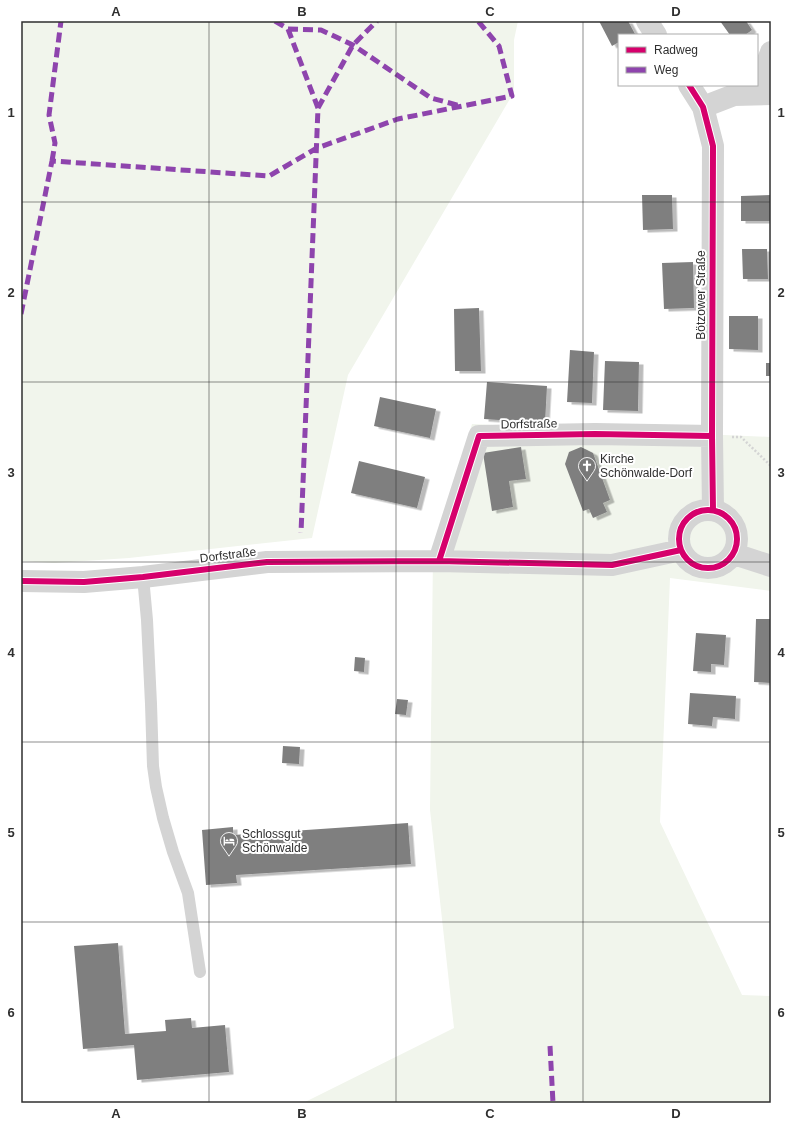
<svg xmlns="http://www.w3.org/2000/svg" width="792" height="1124" font-family="Helvetica,sans-serif">
<defs>
<filter id="shadow"><feDropShadow dx="4.5" dy="2.5" stdDeviation="0" flood-color="#0004"/></filter>
</defs>
<rect width="100%" height="100%" fill="#fff"/>
<path fill="#f1f5ec" d="M21,21H518L514,40V92L348,375L312,538L129,558L54,563L21,561Z
M472,424L771,437V591L670,578L660,822L742,995L771,996V1103H303L454,1028L430,810L433,553Z"/>
<path fill="#7f7f7f" filter="url(#shadow)" d="M599,21H628L635,34L632,35H619V42L612,46Z
M720,21H746L752,30L745,35H730Z
M642,195H672L673,229L643,230Z
M771,195V221H741V196Z
M742,249H767L768,279H743Z
M693,262L694,308L664,309L662,263Z
M479,308L481,371H455L454,309Z
M729,316H758V350L729,349Z
M570,350L594,352L592,403L567,402Z
M605,361L639,362L638,411L603,410Z
M766,363H771V376H766Z
M487,382L547,386L545,423L484,419Z
M380,397L436,409L430,438L374,426Z
M521,447L526,479L509,481L513,507L492,511L483,453Z
M581,447L593,453L610,500L603,503L607,512L593,518L589,509L583,511L565,464L569,452Z
M359,461L425,477L417,508L351,493Z
M756,619H771V683L754,682Z
M696,633L726,635L724,665L711,664V672L693,671Z
M355,657L365,658L364,672L354,671Z
M690,693L736,696L735,719L713,717L712,726L688,724Z
M397,699L408,700L406,715L395,714Z
M283,746L300,747L299,764L282,763Z
M408,823L411,864L236,875L237,883L206,885L202,830L233,827V835Z
M118,943L125,1034L166,1031L165,1020L191,1018L192,1028L225,1025L229,1072L137,1080L134,1045L83,1049L74,946Z"/>
<g fill="none" stroke-linecap="round" stroke-linejoin="round">
<path stroke="#d4d4d4" stroke-width="2.5" stroke-dasharray="2 2" stroke-linecap="butt" d="M732,437H741L771,466"/>
<path stroke="#d4d4d4" stroke-width="12" d="M143,577L147,620L151,704L153,766L156,787L163,818L173,852L188,893L200,972"/>
<path stroke="#d4d4d4" stroke-width="22" d="M647,21L656,35
M689,85L703,107L713,146L712,436L713,510
M764,94L765,68L771,52
M703,107L734,95L771,94
M679 539a29 29 0 1 1 58 0a29 29 0 1 1-58 0Z
M734,554L771,566
M439,561L479,436L595,434L712,436
M21,581L84,582L143,577L267,562L439,561L612,565L681,550"/>
<path stroke="#8e44ad" stroke-width="5" stroke-dasharray="10 5" stroke-linecap="butt" d="M275,21L288,29L318,108L301,533
M288,29L321,30L353,45L431,98L461,106
M318,108L353,45L377,21
M52,161L55,143L49,115L61,21
M21,314L52,161L269,176L317,148L398,119L512,96L499,46L478,21
M550,1046L553,1103"/>
<defs>
<path id="cycleway" d="M689,85L703,107L713,146L712,436L713,510
M679 539a29 29 0 1 1 58 0a29 29 0 1 1-58 0Z
M439,561L479,436L595,434L712,436
M21,581L84,582L143,577L267,562L439,561L612,565L681,550"/>
</defs>
<use href="#cycleway" stroke="#fff" stroke-width="8"/>
<use href="#cycleway" stroke="#d6006c" stroke-width="6"/>
</g>
<path fill="none" stroke="#2f2f2f" stroke-width="1" stroke-opacity="0.55" d="M209,21V1103M396,21V1103M583,21V1103M21,202H771M21,382H771M21,562H771M21,742H771M21,922H771"/>
<defs>
<symbol id="church-pin" viewBox="-11 -11 22 30"><path d="M0 17L-7.5 6A9.5 9.5 0 1 1 7.5 6Z" fill="#787878" stroke="#fff"/><path d="M-1.2-6h2.4v3.5h3.3v2.4h-3.3V6h-2.4V-.1h-3.3v-2.4h3.3Z" fill="#fff"/></symbol>
<symbol id="hotel-pin" viewBox="-11 -11 22 30"><path d="M0 17L-7.5 6A9.5 9.5 0 1 1 7.5 6Z" fill="#787878" stroke="#fff"/><path d="M-6-4.5h1.5V1H6V5H4.5V3h-9V5H-6ZM-4 0a1.8 1.8 0 1 1 3.6 0ZM.5 0V-2.5h3Q6-2.5 6 0Z" fill="#fff"/></symbol>
</defs>
<g fill-rule="evenodd">
<use href="#church-pin" x="577" y="456" width="20" height="27"/>
<use href="#hotel-pin" x="219" y="831" width="20" height="27"/>
</g>
<g text-anchor="middle" stroke-width="4" stroke-linejoin="round" paint-order="stroke">
<g font-size="12" fill="#2f2f2f" stroke="#fff">
<text transform="translate(701 295) rotate(-90)" y="4">Bötzower Straße</text>
<text transform="translate(529 424) rotate(-1)" y="4">Dorfstraße</text>
<text transform="translate(228 555) rotate(-7)" y="4">Dorfstraße</text>
</g>
<g font-size="12" fill="#2f2f2f" stroke="#fff" text-anchor="start">
<text x="600" y="463">Kirche<tspan x="600" dy="14">Schönwalde-Dorf</tspan></text>
<text x="242" y="838">Schlossgut<tspan x="242" dy="14">Schönwalde</tspan></text>
</g>
</g>
<rect width="792" height="1124" fill="none" stroke="#ffffff" stroke-width="44"/>
<rect x="618" y="34" width="140" height="52" fill="#ffffff" stroke="#acacac"/>
<rect x="626" y="47" width="20" height="6" fill="#d6006c" stroke="#acacac"/>
<text x="654" y="54" font-size="12" fill="#2f2f2f">Radweg</text>
<rect x="626" y="67" width="20" height="6" fill="#8e44ad" stroke="#acacac"/>
<text x="654" y="74" font-size="12" fill="#2f2f2f">Weg</text>
<rect x="22" y="22" width="748" height="1080" fill="none" stroke="#2f2f2f" stroke-width="1.5"/>
<g font-size="13" text-anchor="middle" font-weight="bold" fill="#2f2f2f">
<text x="116" y="16">A</text>
<text x="302" y="16">B</text>
<text x="490" y="16">C</text>
<text x="676" y="16">D</text>
<text x="11" y="117">1</text>
<text x="781" y="117">1</text>
<text x="11" y="297">2</text>
<text x="781" y="297">2</text>
<text x="11" y="477">3</text>
<text x="781" y="477">3</text>
<text x="11" y="657">4</text>
<text x="781" y="657">4</text>
<text x="11" y="837">5</text>
<text x="781" y="837">5</text>
<text x="11" y="1017">6</text>
<text x="781" y="1017">6</text>
<text x="116" y="1118">A</text>
<text x="302" y="1118">B</text>
<text x="490" y="1118">C</text>
<text x="676" y="1118">D</text>
</g>
</svg>
